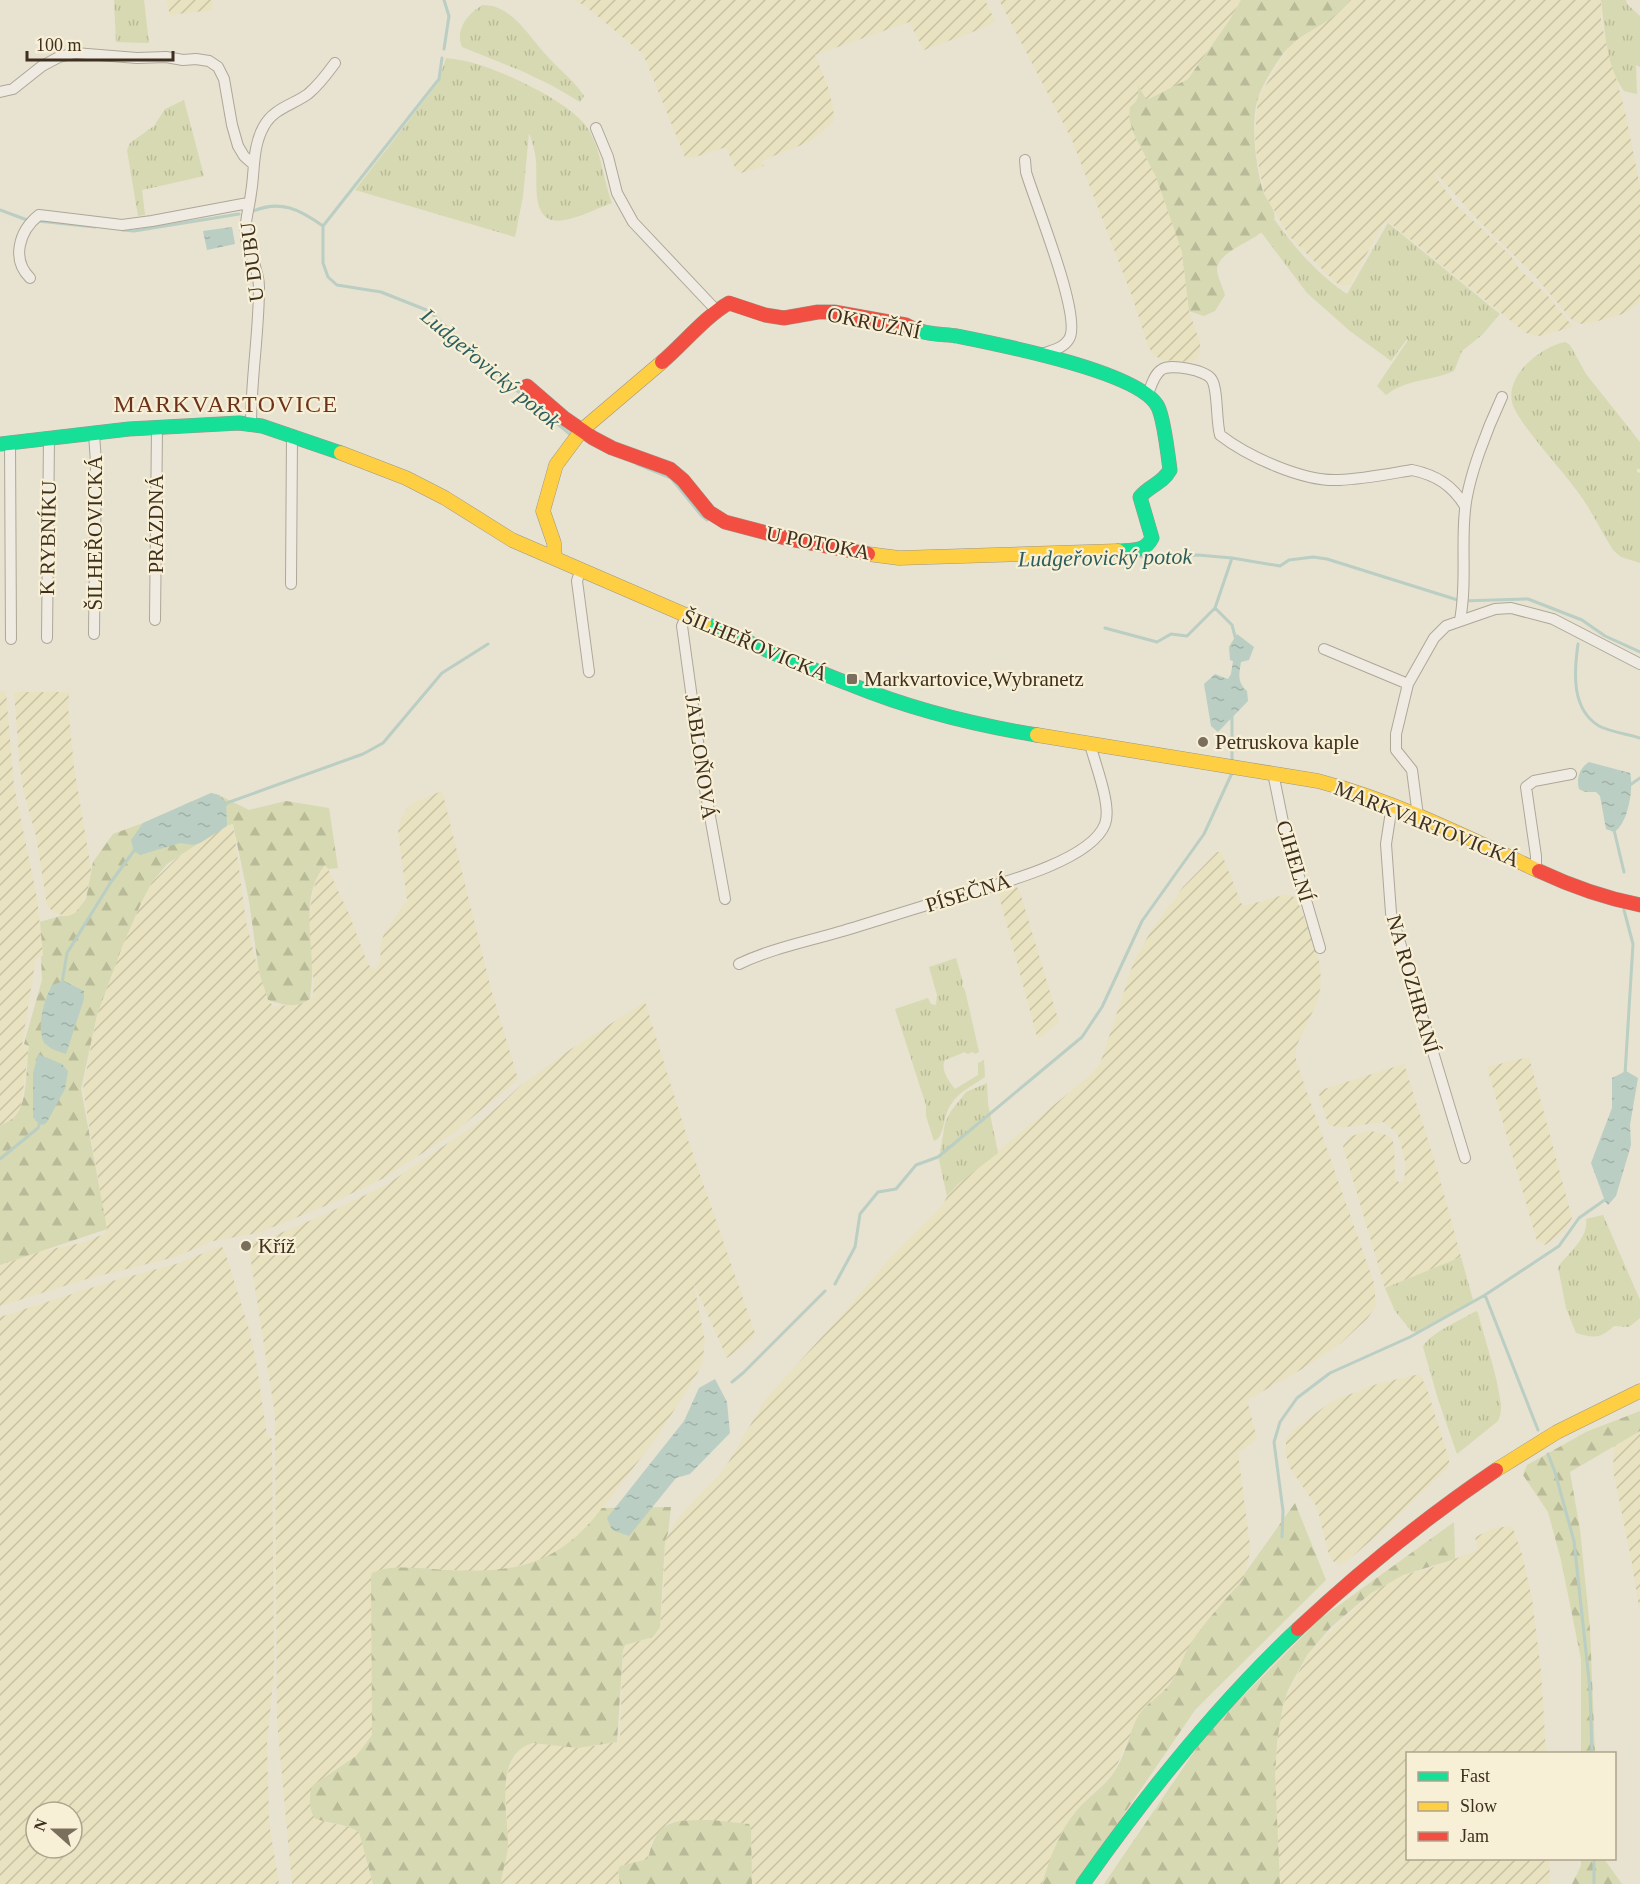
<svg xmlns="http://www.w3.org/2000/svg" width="1640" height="1884" font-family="Georgia,serif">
<defs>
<pattern id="farmland-furrows" width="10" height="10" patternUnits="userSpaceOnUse" patternTransform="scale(1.5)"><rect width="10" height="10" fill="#e8e2c0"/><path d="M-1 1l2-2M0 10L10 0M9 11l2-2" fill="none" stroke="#c8c2a5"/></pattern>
<pattern id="grass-tufts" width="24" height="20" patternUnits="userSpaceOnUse" patternTransform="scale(1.5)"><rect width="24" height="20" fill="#d6d9b1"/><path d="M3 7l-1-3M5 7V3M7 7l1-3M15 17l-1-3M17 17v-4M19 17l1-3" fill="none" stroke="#b9bb98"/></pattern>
<pattern id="forest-firs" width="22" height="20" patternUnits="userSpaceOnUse" patternTransform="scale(1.5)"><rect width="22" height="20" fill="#d6d9b1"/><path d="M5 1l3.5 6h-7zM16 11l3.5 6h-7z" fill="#b9bb98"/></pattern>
<pattern id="water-ripples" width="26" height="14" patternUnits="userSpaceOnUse" patternTransform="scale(1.5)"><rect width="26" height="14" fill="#bacec3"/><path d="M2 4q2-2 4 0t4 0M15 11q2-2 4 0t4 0" fill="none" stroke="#a1b1a7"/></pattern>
</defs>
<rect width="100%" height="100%" fill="#e8e2d0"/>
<path fill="url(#farmland-furrows)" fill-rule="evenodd" d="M166,0H212L213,8L211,10L170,15Z
M573,0H985L995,21L983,28L924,50L909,22L815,55L828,87L833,108L834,121L809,142L763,160L764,166L741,173L735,168L726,147L695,157H685L643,54L584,5Z
M999,0H1241L1229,21L1188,79L1146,101L1139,87L1140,95L1137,101L1130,107L1129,117L1133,132L1156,177L1182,252L1189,311L1200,343V353L1196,360L1188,362L1162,360L1154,355L1148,346L1133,299L1072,140Z
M1350,0H1601V23L1625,111L1640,187V302L1626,313L1594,322L1581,324L1572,320L1534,275L1477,219L1436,173H1433L1456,205L1511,256L1520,270L1547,295L1573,327L1539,336L1526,333L1389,222L1386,221L1382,226L1350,284L1345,286L1339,285L1328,275L1289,236L1264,193L1257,157L1255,135L1258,98L1290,45L1327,20Z
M0,691H5L6,693L14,786L37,898L43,956L36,957L22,1044L29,1046L21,1106L14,1117L0,1126Z
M14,692H69L68,708L74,767L91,869L86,899L75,914L68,916L54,913L47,905L36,836L24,793L20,769Z
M442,791L491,989L518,1079L455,1132L384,1178L325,1206L258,1233L213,1241L175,1257L90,1278L0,1306V1265L42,1251L81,1243L107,1233L83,1089L97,1015L122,947L142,901L152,882L177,858L225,826L233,824L246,922L256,962L268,1000L274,1007L304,1003L313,997L314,981L311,964L309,914L317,874L326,865L349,914L367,962L371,968L376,970L380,962L381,943L384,934L407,900L398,832L401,819L406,810L415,802Z
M1217,852H1221L1241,903L1244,906L1287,894L1294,897L1298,902L1310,933L1320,964L1321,985L1317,1002L1296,1047V1061L1374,1283L1376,1306L1367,1319L1341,1343L1302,1369L1247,1400L1257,1439L1238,1453L1250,1546L1249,1557L1243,1580L1214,1613L1189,1647L1183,1663L1170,1683L1160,1696L1146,1706L1126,1743L1114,1773L1077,1809L1067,1825L1056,1845L1042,1884H752L751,1828L749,1824L689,1820L668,1823L651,1842L648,1859L645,1861L620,1866L618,1870L620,1884H501L508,1843L505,1783L511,1763L517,1752L526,1745L533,1743L596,1746L617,1742L620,1738L623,1650L625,1645L653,1637L660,1627L664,1582L665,1541L677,1519L725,1468L765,1400L854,1301L890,1258L943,1205L947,1196L958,1184L1089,1076L1100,1064L1134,961L1151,931L1183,887Z
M1015,886L1019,889L1059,1022L1040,1038L1037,1037L999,896L1001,890Z
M645,1002L688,1140L755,1333L752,1339L727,1358L694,1284L705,1342L702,1363L697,1374L657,1437L597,1515L574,1539L558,1551L542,1559L495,1572L413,1568H393L372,1573L371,1578L372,1735L356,1756L345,1765L324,1822L350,1827L359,1832L373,1884H292L277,1720L275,1415L249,1249L251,1242L271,1237L328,1213L386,1185L485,1118L520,1086L571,1049Z
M1529,1057L1572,1218L1564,1231L1545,1245L1537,1241L1487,1067Z
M1404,1064L1437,1169L1461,1257L1385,1288L1343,1146L1349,1137L1358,1134L1371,1131L1384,1134L1392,1139L1394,1145L1395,1180L1401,1183L1404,1181L1406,1165L1400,1141L1397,1133L1383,1122L1346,1127L1331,1126L1328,1124L1318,1091Z
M219,1247H222L225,1252L248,1326L256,1361L267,1435L272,1439L274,1670L267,1744L269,1823L279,1884H0V1317L116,1280L176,1264ZM36,1812H72V1848H36Z
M1420,1374L1428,1392L1449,1460V1466L1380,1533L1348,1560L1339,1565L1333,1561L1329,1555L1317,1507L1290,1468L1286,1455V1440L1292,1431L1332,1401L1377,1384Z
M1640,1431V1613L1631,1558L1613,1470L1614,1446Z
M1512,1526L1522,1554L1532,1599L1541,1672L1546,1753L1408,1754V1858L1549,1859L1550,1884H1280L1275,1776L1277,1742L1283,1704L1307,1655L1371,1593L1403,1575L1428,1569L1478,1550L1475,1537L1495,1528Z"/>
<path fill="url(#grass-tufts)" d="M114,0H144L149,43L116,42Z
M1601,0H1626L1627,4L1640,16V67L1636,65L1637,94L1624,91C1606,66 1605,30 1601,0Z
M483,5C513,5 530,39 548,57C560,71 574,80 584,96L580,102L553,86L524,72L462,47C455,29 468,13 483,5Z
M446,58C454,59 462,60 469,62C500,69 576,104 590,132C602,154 603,180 612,203C596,209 580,217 564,220C529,227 538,181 536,160C535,151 532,141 529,133L523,196L515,237L355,190L438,83Z
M184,100L204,176L142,190L145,215L138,216L127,150L130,143L154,126L165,109Z
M1274,219C1294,247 1318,275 1347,294L1388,223L1500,314L1482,335L1462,351L1454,371C1432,381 1406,379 1386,395L1377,386L1408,340L1407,339L1391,361L1350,331L1307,293L1261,232Z
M1565,342L1570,345L1586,374L1640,442V469H1637V472L1640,473V563L1621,557L1613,550C1601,531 1591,509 1577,491C1564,472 1516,421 1512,402C1506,374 1541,347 1565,342Z
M956,958L963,982L962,986L965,990L979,1052L975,1054L973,1052L967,1054L965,1052L945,1060C940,1070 949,1081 955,1089L978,1075V1063L984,1060L985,1077C969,1088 955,1093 947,1112C943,1121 944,1137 934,1141L926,1116V1105L895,1009L928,998L931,1004L936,1005L937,995L929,967Z
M987,1083L988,1104L998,1153L958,1184L947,1196L939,1160L945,1123L951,1111L966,1092Z
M1603,1215L1640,1300V1318L1629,1327L1614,1326C1600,1339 1594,1338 1576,1333L1566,1308L1558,1267C1568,1253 1589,1238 1586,1219Z
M1461,1257L1473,1300L1417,1332H1412L1395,1311L1385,1288Z
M1476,1311L1478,1313C1485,1341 1499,1380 1501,1407C1501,1412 1500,1417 1498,1421L1457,1454L1438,1399L1423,1347C1428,1334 1463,1319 1476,1311Z"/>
<path fill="url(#forest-firs)" d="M1241,0H1350C1337,20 1309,29 1292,44C1281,53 1262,85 1258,98C1250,122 1256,171 1264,194C1267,200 1277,212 1274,219C1265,239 1218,249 1217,269C1217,277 1223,287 1225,295L1215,311L1204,316L1189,311L1182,252L1156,177L1133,132L1129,117L1130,107C1139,100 1139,96 1138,86L1147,100L1188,79L1229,21Z
M211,793L219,795L249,810L286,801L329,808L338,868L328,869L325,865C301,893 312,937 312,970C312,980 311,990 310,999C295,1009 284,1005 268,1000L259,972L249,901L233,824L225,826L167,864L152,882L142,901L122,947L97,1015L81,1089L107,1229L0,1265V1126C5,1123 12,1120 16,1115C28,1102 26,1064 29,1046L24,1044L42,980L41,956H43L40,922L60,916H68L75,913L86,899L93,862L113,834L143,823Z
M1640,1411V1431L1570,1472L1580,1530L1590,1629L1595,1753H1581V1659L1561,1560L1548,1512L1523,1475L1527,1465L1586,1432Z
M1295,1503L1326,1580L1195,1710L1076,1884H1042C1050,1858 1059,1831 1077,1810C1089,1796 1105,1786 1115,1771C1126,1754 1129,1733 1138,1716C1146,1703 1161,1696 1170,1684C1179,1671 1183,1656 1191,1643C1206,1620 1225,1600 1243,1580L1245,1573Z
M671,1507L668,1533L665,1541L660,1627L653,1637L625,1645L623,1650L617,1742L578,1748L533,1743C493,1754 508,1813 508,1843C508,1857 502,1870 501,1884H373L359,1832C345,1823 329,1824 314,1818C309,1807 309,1798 312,1786L356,1756L372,1735L371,1577L372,1573C389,1565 413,1568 432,1569C506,1574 554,1571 602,1508Z
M1454,1522L1455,1559L1403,1575L1371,1593L1330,1628L1307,1655L1288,1690L1283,1705L1277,1742L1275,1775L1280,1884H1104L1209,1730L1320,1619Z
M712,1820L749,1824L751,1828L752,1884H620L618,1870L620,1866L648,1859C657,1818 675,1820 712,1820Z
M1581,1858L1604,1859L1622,1884H1572L1581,1866Z"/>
<path fill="url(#water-ripples)" d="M232,227L235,244L207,250L203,231Z
M1237,634L1254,647L1249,660L1241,662C1239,675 1237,682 1247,691L1248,701L1218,732L1211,726L1204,684L1215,674L1228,679L1231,674L1233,661L1230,660L1229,647Z
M1589,762L1630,773C1634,787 1628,825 1614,832L1606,829L1600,796L1596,792H1585L1579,789C1576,779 1580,767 1589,762Z
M211,793L219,795L226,803L227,826L200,843L193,845L180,843L140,855L134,851L131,840L143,823Z
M64,981L84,991V999L66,1054L52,1049L44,1043C36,1025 44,1001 52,985Z
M38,1054L62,1064L68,1071L65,1089L47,1122L43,1125L37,1122L33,1117V1074Z
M1626,1071L1638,1078L1630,1125L1631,1145L1616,1196L1608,1205L1605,1201L1591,1163L1612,1108V1078Z
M715,1379L727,1402L730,1433L690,1474L676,1478L629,1536L612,1530L607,1518L684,1421L699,1388Z"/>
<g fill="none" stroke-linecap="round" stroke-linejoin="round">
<path stroke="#bacec3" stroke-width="3" d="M444,49L449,16L444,0
M0,210L27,220
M251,212C280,199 299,209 323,226V263L328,277L337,285L381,292L429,311L498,375L571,435
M38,221L95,227
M323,226L439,79L442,58
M122,230L134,231L239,214
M637,464L671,478L701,515L707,520
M1141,557L1198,555L1232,558L1280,566L1289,560L1313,557L1327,559L1461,601L1528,599L1582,620L1605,636L1640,652
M1232,558L1215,608L1232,625L1236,640
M1105,628L1157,642L1171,634L1187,636L1215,608
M1578,644C1574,672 1571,709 1599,726C1611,732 1627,734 1640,738
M1232,761V714
M1630,785L1640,778
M224,804L363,754L383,743L442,673L488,644
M1614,830L1624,872
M1624,910L1633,944L1625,1074
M62,983L67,953L111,882L136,848
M0,1159L38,1128L40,1122
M835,1284L855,1247L860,1214L878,1192L896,1189L916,1165L938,1157L1082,1037L1102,1007L1142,921L1204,834L1232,773
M1485,1295L1538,1430
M732,1382L743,1373L825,1291
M1548,1454L1555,1472L1574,1541L1590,1689L1592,1754
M1282,1537L1283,1511L1274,1442L1280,1422L1297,1398L1330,1373L1410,1337L1485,1295L1559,1246L1579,1218L1606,1199
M1594,1858V1884"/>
<defs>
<path id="street" d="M0,92L13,89L42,66L59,57L75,53L137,58L166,57L183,60L196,59L209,61L218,67L224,79L232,125L238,146L244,156L253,164
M596,128L608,157L617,193L633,222L716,310
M1025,160L1026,172C1034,200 1083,318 1069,339C1063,349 1052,350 1042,354
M30,278C11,259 19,231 39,215L122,225L152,221L248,203
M1148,394C1151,386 1154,375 1161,370C1169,363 1207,370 1212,380C1218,390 1216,421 1220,435C1247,456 1303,482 1339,480C1363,479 1388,474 1412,470C1436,475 1452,485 1465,506
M251,425C251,378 259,333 259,287C259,271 251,257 247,243C243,223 249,211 251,193C255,170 252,147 264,126C274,108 293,105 308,94C319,85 327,74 335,63
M10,442L11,639
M580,571L577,581L589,672
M291,584L292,435
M686,616L682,626L703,778L725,899
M155,620L157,428
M1460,620C1467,584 1461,546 1465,510C1468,477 1488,427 1502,397
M94,634L96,463L94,433
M47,638L49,437
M1324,649L1408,684
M1273,773L1283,822L1320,948
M1392,805L1386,844L1391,913L1465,1158
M1418,816L1412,770L1396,750V734L1408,684L1434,638L1446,626L1495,609L1511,608L1553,619L1640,664
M1536,870V856L1526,787L1534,781L1571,774
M739,964C770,949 805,942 839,932C874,922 909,910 944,900C983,888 1090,864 1105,824C1112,806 1095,764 1090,744"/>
<path id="fast" d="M912,328C926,335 942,334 957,336C997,344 1141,372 1158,407C1164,419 1168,455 1170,470C1162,484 1150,485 1140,497L1152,538C1145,552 1133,550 1118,551
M0,444L129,429L239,423L262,426L341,453
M704,623C753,644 802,666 852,685C911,709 975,725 1037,735
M1083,1884C1147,1793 1216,1706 1298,1629"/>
<path id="slow" d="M341,453L406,478L445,498L512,540L704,623
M868,554L899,558L1118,551
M555,559L554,543L543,511L556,465L582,430L662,362
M1037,735L1318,781C1395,801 1467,837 1539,871
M1496,1470L1557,1432L1640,1391"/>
<path id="jam" d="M662,362C683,344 706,316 729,303L765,315L784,318L818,312H834L906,325L912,328
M527,386L564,418L593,438L612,448L670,469L683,480L709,512L725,522L789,539L868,554
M1539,871C1571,886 1605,898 1640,905
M1298,1629C1360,1571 1425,1518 1496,1470"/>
</defs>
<use href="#street" stroke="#ada798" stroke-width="12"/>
<use href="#fast" stroke="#9d9688" stroke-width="15"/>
<use href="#slow" stroke="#9d9688" stroke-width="15"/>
<use href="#jam" stroke="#9d9688" stroke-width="15"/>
<use href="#street" stroke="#efebe2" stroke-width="10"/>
<use href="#fast" stroke="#16e098" stroke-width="14"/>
<use href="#slow" stroke="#ffcf43" stroke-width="14"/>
<use href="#jam" stroke="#f24e42" stroke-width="14"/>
</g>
<g fill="#7a6e5c" stroke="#f8f0d6" stroke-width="2">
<rect x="846" y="673" width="12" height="12" rx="3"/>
<circle cx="1203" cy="742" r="6"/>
<circle cx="246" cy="1246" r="6"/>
</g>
<g text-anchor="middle" stroke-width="4.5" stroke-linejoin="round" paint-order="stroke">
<g font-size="21" fill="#3e2f1e" stroke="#f8f0d6">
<text transform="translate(252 262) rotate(-97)" y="7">U DUBU</text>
<text transform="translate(874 323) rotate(11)" y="7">OKRUŽNÍ</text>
<text transform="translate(156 524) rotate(-90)" y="7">PRÁZDNÁ</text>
<text transform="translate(95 533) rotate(-90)" y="7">ŠILHEŘOVICKÁ</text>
<text transform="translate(48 538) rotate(-89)" y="7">K RYBNÍKU</text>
<text transform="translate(818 543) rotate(11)" y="7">U POTOKA</text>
<text transform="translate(755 645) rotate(23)" y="7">ŠILHEŘOVICKÁ</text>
<text transform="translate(701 757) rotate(82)" y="7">JABLOŇOVÁ</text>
<text transform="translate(1427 824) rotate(22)" y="7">MARKVARTOVICKÁ</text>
<text transform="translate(1295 861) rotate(73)" y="7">CIHELNÍ</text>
<text transform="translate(968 893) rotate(-17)" y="7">PÍSEČNÁ</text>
<text transform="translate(1413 984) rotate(74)" y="7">NA ROZHRANÍ</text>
</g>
<g font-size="21" fill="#3e2f1e" stroke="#f8f0d6" text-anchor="start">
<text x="864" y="686">Markvartovice,Wybranetz</text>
<text x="1215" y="749">Petruskova kaple</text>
<text x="258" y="1253">Kříž</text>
</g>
<g font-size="22" font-style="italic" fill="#2d5e5e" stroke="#f8f0d6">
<text transform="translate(491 368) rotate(40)" y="8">Ludgeřovický potok</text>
<text transform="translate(1105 557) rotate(-1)" y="8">Ludgeřovický potok</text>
</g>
<g font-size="24" letter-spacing="1.5" fill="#6e311a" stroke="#f8f0d6">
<text x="226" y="412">MARKVARTOVICE</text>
</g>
</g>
<rect x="1406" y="1752" width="210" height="108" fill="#f8f0d6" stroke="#aea38c" stroke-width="1.5"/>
<rect x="1418" y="1772" width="30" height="9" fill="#16e098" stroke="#aea38c" stroke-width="1.5"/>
<text x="1460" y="1782" font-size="18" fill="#3e2f1e">Fast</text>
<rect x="1418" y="1802" width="30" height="9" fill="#ffcf43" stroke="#aea38c" stroke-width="1.5"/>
<text x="1460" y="1812" font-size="18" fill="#3e2f1e">Slow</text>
<rect x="1418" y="1832" width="30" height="9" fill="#f24e42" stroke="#aea38c" stroke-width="1.5"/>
<text x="1460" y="1842" font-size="18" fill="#3e2f1e">Jam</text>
<g transform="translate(54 1830) rotate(291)"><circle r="28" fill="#f8f0d6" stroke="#aea38c" stroke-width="1.5"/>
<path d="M0-4.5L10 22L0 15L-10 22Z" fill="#7a6e5c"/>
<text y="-9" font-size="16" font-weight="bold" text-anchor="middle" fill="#3e2f1e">N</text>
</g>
<path d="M27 51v9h146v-9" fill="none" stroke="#3e2f1e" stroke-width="3"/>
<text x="36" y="51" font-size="18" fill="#3e2f1e" stroke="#f8f0d6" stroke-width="4.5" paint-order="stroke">100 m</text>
</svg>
